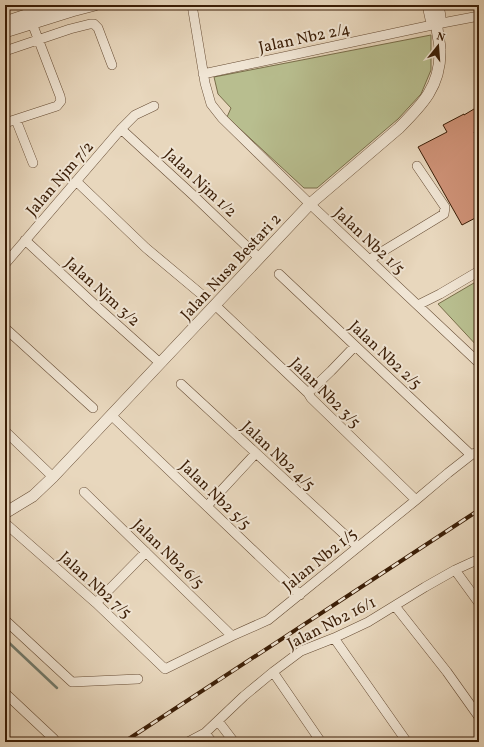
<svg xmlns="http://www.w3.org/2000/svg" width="484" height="747" font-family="Vollkorn,serif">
<rect width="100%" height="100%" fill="#e8d7bd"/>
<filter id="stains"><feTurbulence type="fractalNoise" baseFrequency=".005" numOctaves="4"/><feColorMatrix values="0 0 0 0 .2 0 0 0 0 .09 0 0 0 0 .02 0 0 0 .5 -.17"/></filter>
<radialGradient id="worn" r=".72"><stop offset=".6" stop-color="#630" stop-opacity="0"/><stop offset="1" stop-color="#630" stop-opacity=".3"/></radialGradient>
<path fill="#b8be8f" stroke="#796e4a" d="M431,35V70L421,94L398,119L317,188H304L227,117L231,108L218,94L214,77Z
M479,280V348L438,304Z"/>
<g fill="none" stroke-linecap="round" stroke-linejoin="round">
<path stroke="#727b6d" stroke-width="2.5" d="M5,639L57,688"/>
</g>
<path fill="#ce9277" stroke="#3a1d06" d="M479,106V129L474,132L479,141V216L462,225L418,147L447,132L443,125L464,114V115Z"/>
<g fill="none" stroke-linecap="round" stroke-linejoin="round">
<defs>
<path id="minor" d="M192,5L205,83L211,104L222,118L310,204L479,363
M5,51L70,29L90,24H94L98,28L112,65
M203,74L437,24L479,16
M16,120L33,163
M5,123L57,106L61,101L60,96L32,23
M121,129L194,196L259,258
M76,181L146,248L201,294
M25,240L94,304L160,363
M370,259L444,214L445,207L417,166
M5,264L121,129L135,115L154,106
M279,274L471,455
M215,305L308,393L311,398L416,500
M418,305L440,294L479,271
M5,328L93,408
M181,384L358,547
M308,393L331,371L355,346
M111,415L300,595
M5,431L53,477
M84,492L232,636
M207,506L256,453
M5,523L96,603L165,669L232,636L268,620L416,500L448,473L471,455L479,451
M455,570L479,603
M96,603L146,552
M395,606L447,672L479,717
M5,620L72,682L138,679
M334,638L407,742
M273,672L321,742
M5,693L54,739V742
M218,721L234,742
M205,733L212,742
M188,742L205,733L244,696L273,672L301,651L334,638L368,622L425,587L455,570L479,559"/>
<path id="tertiary" d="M428,5L431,19L437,24
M5,22L56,5
M5,32L72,11L95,5
M5,513L33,496L53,477L310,204L399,128C422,105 441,86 440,50C440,42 437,34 437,26C437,22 439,20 440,17C440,14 438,8 438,5"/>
</defs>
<use href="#minor" stroke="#664c34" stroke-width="10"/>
<use href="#tertiary" stroke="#664c34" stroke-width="12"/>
<use href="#minor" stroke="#f0e5d4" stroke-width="9"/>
<use href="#tertiary" stroke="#f0e5d4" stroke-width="11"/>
<defs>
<path id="rail" d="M124,742L479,510"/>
</defs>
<use href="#rail" stroke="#3a1d06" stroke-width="4"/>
<use href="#rail" stroke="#f0e5d4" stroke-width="2.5" stroke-dasharray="8" stroke-linecap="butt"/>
</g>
<g text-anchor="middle" stroke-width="4" stroke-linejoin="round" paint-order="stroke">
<g font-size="16" fill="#3a1d06" stroke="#f0e5d4">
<text transform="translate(304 37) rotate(-12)" y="6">Jalan Nb2 2/4</text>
<text transform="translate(59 178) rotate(-49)" y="6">Jalan Njm 7/2</text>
<text transform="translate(201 182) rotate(43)" y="6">Jalan Njm 1/2</text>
<text transform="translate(370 240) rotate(43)" y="6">Jalan Nb2 1/5</text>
<text transform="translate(230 266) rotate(-47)" y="6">Jalan Nusa Bestari 2</text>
<text transform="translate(103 291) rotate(42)" y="6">Jalan Njm 3/2</text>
<text transform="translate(386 354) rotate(43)" y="6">Jalan Nb2 2/5</text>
<text transform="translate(326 392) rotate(45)" y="6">Jalan Nb2 3/5</text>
<text transform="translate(279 455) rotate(43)" y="6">Jalan Nb2 4/5</text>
<text transform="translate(216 494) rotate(44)" y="6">Jalan Nb2 5/5</text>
<text transform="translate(169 553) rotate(44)" y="6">Jalan Nb2 6/5</text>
<text transform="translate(319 559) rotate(-39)" y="6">Jalan Nb2 1/5</text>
<text transform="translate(96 584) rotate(42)" y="6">Jalan Nb2 7/5</text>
<text transform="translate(331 622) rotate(-27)" y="6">Jalan Nb2 16/1</text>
</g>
</g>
<rect width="484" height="747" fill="none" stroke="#e8d7bd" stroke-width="20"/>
<rect x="6" y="6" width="472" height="735" fill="none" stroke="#3a1d06" stroke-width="2"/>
<rect x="10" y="10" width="464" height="727" fill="none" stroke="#3a1d06"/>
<g transform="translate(438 46) rotate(17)" stroke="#f0e5d4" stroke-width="3" paint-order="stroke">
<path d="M0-3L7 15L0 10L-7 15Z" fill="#3a1d06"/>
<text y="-6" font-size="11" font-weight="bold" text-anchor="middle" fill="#3a1d06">N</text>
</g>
<rect width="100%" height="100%" filter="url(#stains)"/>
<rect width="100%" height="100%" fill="url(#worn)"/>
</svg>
